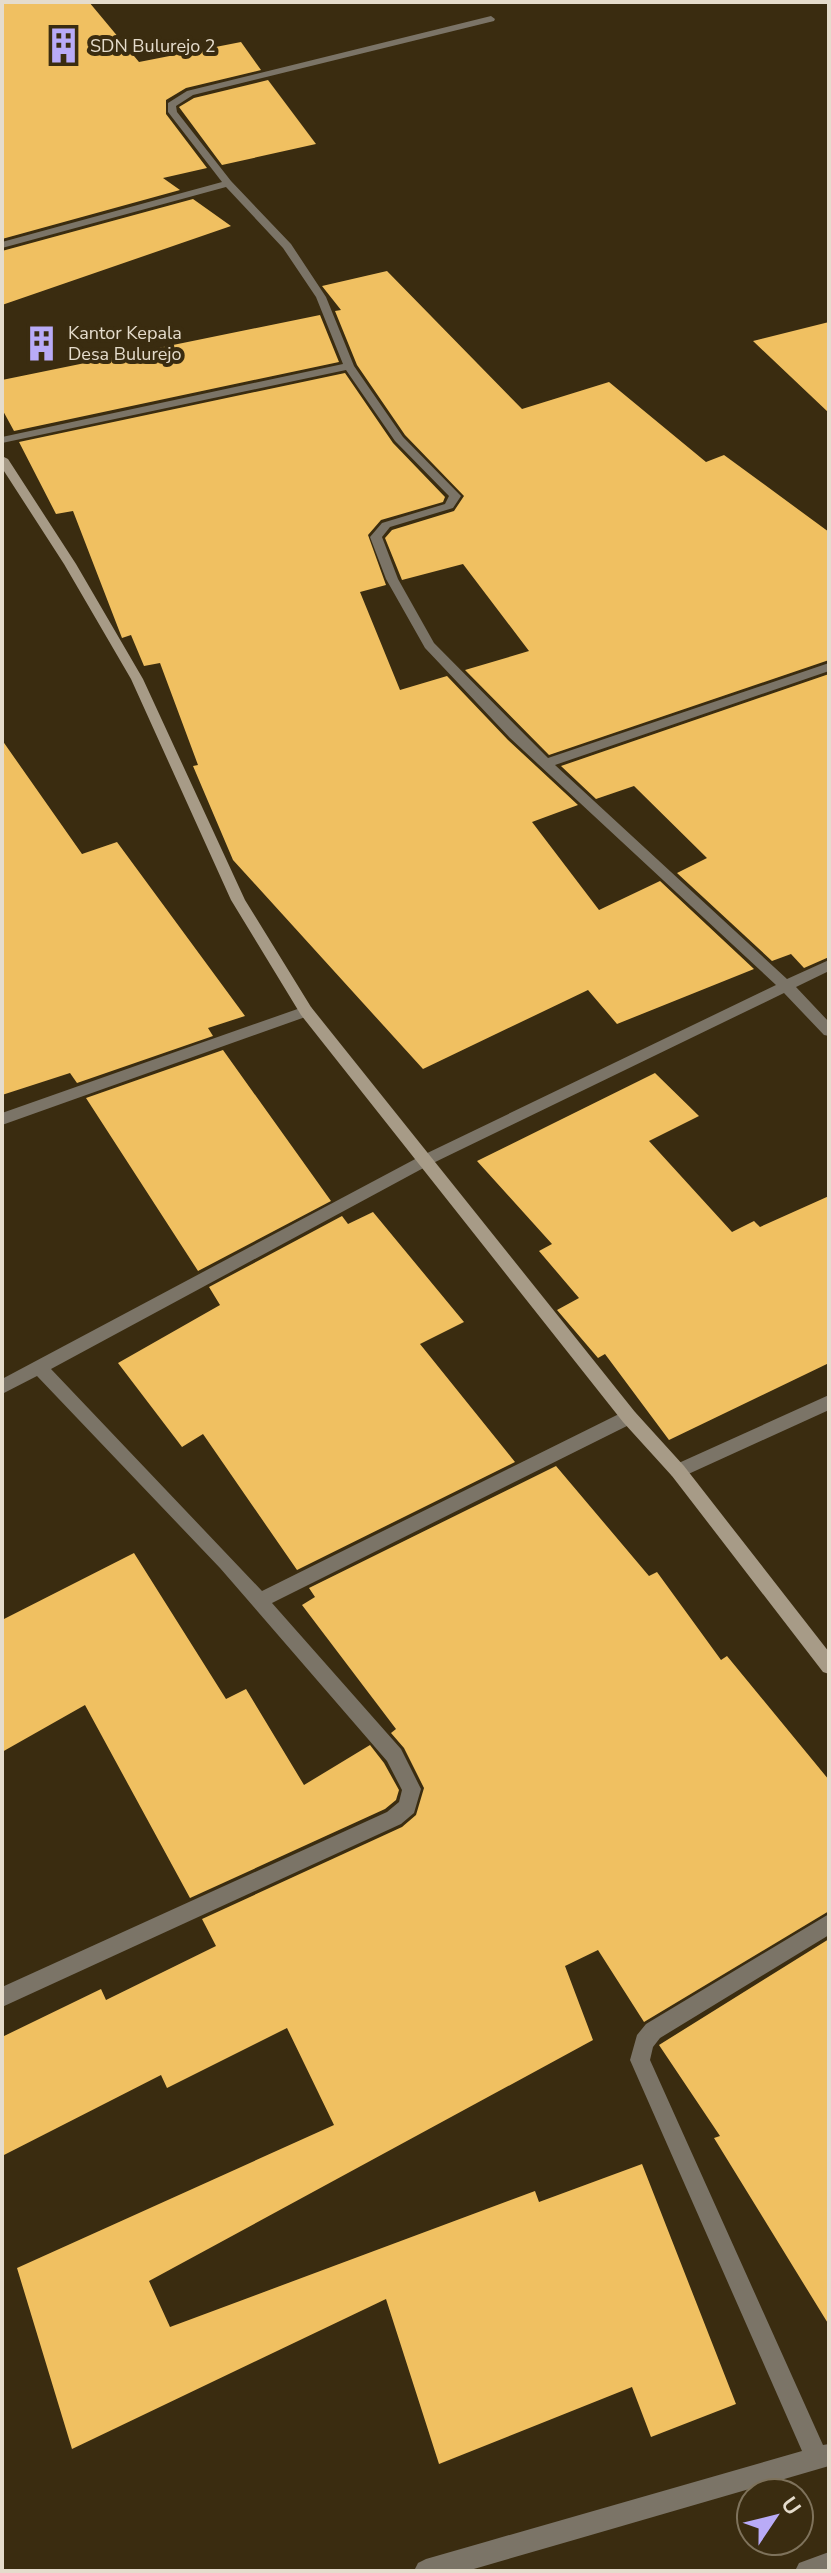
<svg xmlns="http://www.w3.org/2000/svg" width="831" height="2573" font-family="'Nunito Sans',sans-serif">
<rect width="100%" height="100%" fill="#3a2c10"/>
<path fill="#f0c061" d="M2,2H89L139,62L241,42L261,70L186,88L166,100V114L207,168L163,178L180,190L2,239Z
M268,80L316,144L222,165L179,107L194,98Z
M193,199L231,226L2,305V251Z
M387,271L522,409L609,382L706,462L724,455L829,532V660L549,755L465,670L529,651L463,564L402,580L385,538L392,530L454,511L464,496L405,435L357,365L335,311L341,310L322,286Z
M320,315L339,362L14,431L2,409V380Z
M829,322V413L753,341Z
M345,373L393,443L445,497L443,502L381,520L368,535L386,585L360,592L400,690L447,676L508,740L578,805L532,822L599,910L660,881L754,969L617,1024L588,990L423,1069L233,860L193,766L198,765L160,663L144,666L131,635L122,638L73,511L56,514L19,442Z
M829,674V957L804,968L791,954L772,961L677,873L707,858L634,786L596,799L561,766Z
M2,740L82,854L117,842L245,1016L208,1028L213,1036L77,1083L70,1073L2,1095Z
M223,1050L331,1201L198,1271L86,1098Z
M655,1073L699,1116L649,1141L732,1232L754,1221L760,1227L829,1196V1363L669,1440L605,1354L598,1358L557,1310L579,1298L539,1251L552,1244L477,1161Z
M373,1212L464,1322L420,1344L515,1462L297,1570L203,1434L182,1447L118,1363L220,1305L209,1287L342,1216L348,1224Z
M556,1466L649,1576L657,1572L721,1660L727,1656L829,1780V1911L644,2022L598,1950L565,1966L593,2040L149,2281L170,2327L535,2191L539,2202L642,2164L736,2404L651,2437L632,2387L439,2464L386,2299L72,2449L17,2268L334,2125L287,2028L167,2088L161,2075L2,2156V2037L101,1989L106,2000L216,1946L202,1919L402,1827L416,1815L424,1788L404,1748L391,1733L396,1729L302,1605L315,1597L309,1588Z
M134,1553L226,1699L246,1689L304,1785L370,1745L384,1763L399,1790L396,1800L385,1809L190,1898L85,1705L2,1752V1620Z
M829,1939V2325L714,2138L720,2136L659,2045Z"/>
<g fill="none" stroke-linecap="round" stroke-linejoin="round">
<path fill="#7b7467" fill-rule="evenodd" d="M491,16L495,19L494,21L193,95L176,106L177,112L231,181L291,244L326,297L354,366L403,437L461,496L453,508L390,527L382,537L398,579L434,643L548,758L829,663V671L555,765L787,979L829,960V971L796,987L829,1022V1036L824,1035L784,993L429,1165L51,1369L262,1591L623,1412L629,1410L635,1412L637,1417L635,1422L272,1603L401,1749L421,1789L414,1813L401,1824L2,2007V1987L387,1812L399,1802L402,1790L387,1761L220,1568L37,1376L2,1394V1379L419,1157L776,985L510,738L425,648L386,579L370,537L382,523L445,504L449,496L395,441L346,370L2,443V437L343,364L316,297L283,248L226,187L2,248V242L222,182L168,112V103L187,91Z
M306,1006L311,1007L313,1011L311,1015L2,1125V1113Z
M829,1395V1410L684,1476L678,1478L672,1476L669,1471L672,1466Z
M829,1914V1935L660,2038L653,2047L650,2060L823,2445L829,2444V2466L467,2571H414L418,2563L426,2559L802,2451L630,2060L637,2035L646,2024Z
M829,2552V2571H795L799,2563Z"/>
<path fill="#a79b87" fill-rule="evenodd" d="M2,456L8,459L76,564L143,679L245,900L311,1007L635,1412L684,1466L829,1652V1674L823,1672L672,1476L623,1422L301,1015L231,900L131,679L64,564L2,468Z"/>
</g>
<defs>
<symbol id="building-bare" viewBox="-9 -9 18 18"><path d="M-4-6H4V6H1V3H-1V6H-4ZM-2.5-4.3h1.7v1.8h-1.7ZM.8-4.3h1.7v1.8H.8ZM-2.5-1h1.7V.8h-1.7ZM.8-1h1.7V.8H.8Z" fill="#b9abf7" stroke="#3a2c10" stroke-width="2.5" paint-order="stroke"/></symbol>
</defs>
<g fill-rule="evenodd">
<use href="#building-bare" x="38" y="20" width="51" height="51"/>
<use href="#building-bare" x="16" y="318" width="51" height="51"/>
</g>
<g text-anchor="middle" stroke-width="8" stroke-linejoin="round" paint-order="stroke">
<g font-size="18" fill="#e5dccc" stroke="#3a2c10" text-anchor="start">
<text x="90" y="52">SDN Bulurejo 2</text>
<text x="68" y="339">Kantor Kepala<tspan x="68" dy="21">Desa Bulurejo</tspan></text>
</g>
</g>
<rect width="831" height="2573" fill="none" stroke="#e5dccc" stroke-width="8"/>
<g transform="translate(775 2517) rotate(55)"><circle r="38" fill="#3a2c10" stroke="#7e725b" stroke-width="2"/>
<path d="M0-6L14 30L0 20L-14 30Z" fill="#b9abf7"/>
<text y="-12" font-size="22" font-weight="bold" text-anchor="middle" fill="#e5dccc">U</text>
</g>
</svg>
